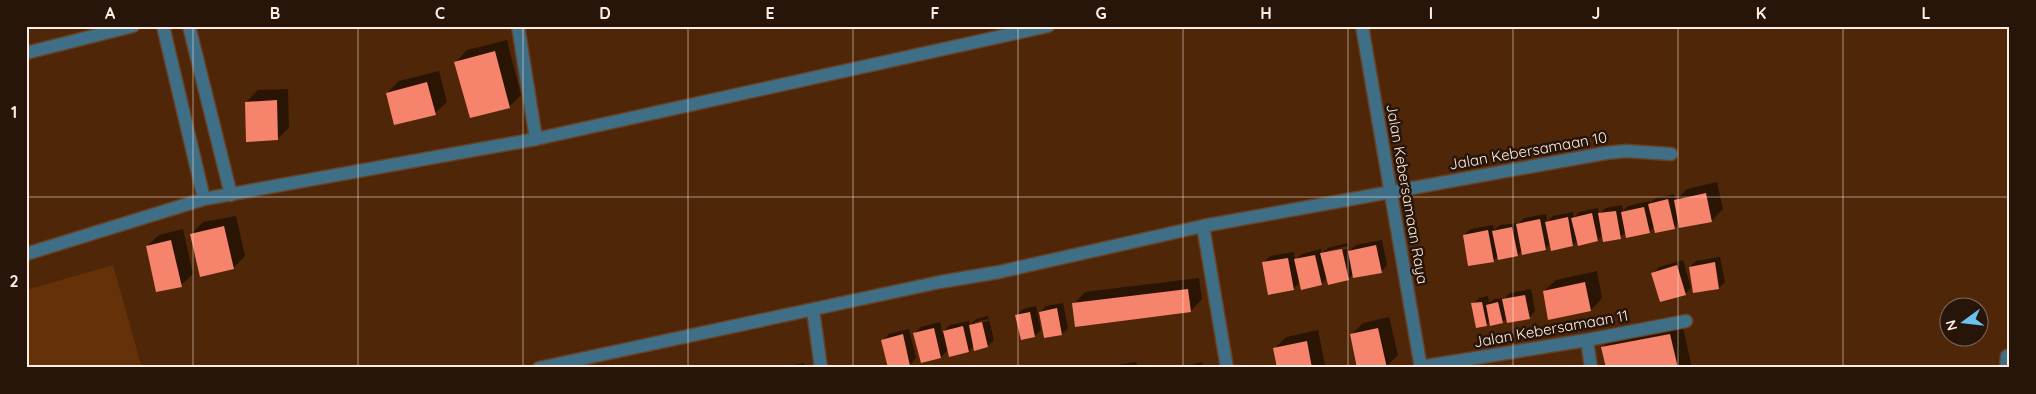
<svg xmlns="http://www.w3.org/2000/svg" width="2036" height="394" font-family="Quicksand,sans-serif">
<rect width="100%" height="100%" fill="#4f2607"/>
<path fill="#653108" d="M113,265L142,368H26V290Z"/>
<path fill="#0007" fill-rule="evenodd" d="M507,40L521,95L510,106L470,117L456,62L467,50Z
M439,71L447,102L435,113L387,93L399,81Z
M288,89L289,128L277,139L246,102L258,90Z
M1717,182L1723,209L1711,221L1679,223L1674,228L1655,226L1649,232H1626L1620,237L1603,234L1598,240H1578L1573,245L1551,243L1545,249L1522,250L1518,255L1498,256L1493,261L1464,235L1471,229L1493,225L1494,230L1500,225L1519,223L1524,218L1546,214L1547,222L1553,216L1573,212L1574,217L1579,212L1598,208L1599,214L1606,208L1622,205L1623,211L1628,206L1650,201V203L1656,198L1674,194L1676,200L1687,189Z
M236,216L245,256L233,268L191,234L203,222Z
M183,229L193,274L181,285L147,246L159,235Z
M1382,240L1387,265L1381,272L1354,273L1348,279L1327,278L1321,284L1300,282L1293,289L1264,262L1270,256L1294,252L1295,260L1302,254L1321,249L1322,253L1328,248L1348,243L1349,251L1356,245ZM1347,246L1348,249L1327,253V251Z
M1720,257L1725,282L1719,288L1690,267L1696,261Z
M1683,260L1691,288L1685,294L1653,273L1659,267Z
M1597,271L1602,298L1591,310L1544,291L1556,280Z
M1199,278L1202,299L1191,311L1074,304L1085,292Z
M1531,289L1535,311L1529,318H1507L1502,322L1490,320L1486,325L1473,304L1479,298L1488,296L1489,303L1494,299L1505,298L1510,293Z
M1063,303L1068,328L1062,334L1040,312L1046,306Z
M1036,306L1041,330L1034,336L1017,315L1023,309Z
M988,316L994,340L988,346L974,345L969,351L950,355L948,350L941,357L915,333L921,327L940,322L942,333L950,325L969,321L970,325L976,319ZM988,319L989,321L975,324V322Z
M1389,317L1398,355L1386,367L1351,335L1363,323Z
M1682,323L1692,368H1608L1602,348L1614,336Z
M909,329L916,358L910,365L889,368L883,340L889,334Z
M1318,330L1325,365L1323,368H1279L1275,348L1286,337Z
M1136,362L1138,368H1115L1117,365Z
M1202,362L1203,368H1179Z
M804,363L805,368H787L788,366Z"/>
<path fill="#f6836c" d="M495,51L510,108L470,118L454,62Z
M427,82L436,115L394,125L386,93Z
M277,100L278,140L246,142L245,102Z
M1706,193L1712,222L1679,228L1674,200Z
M1668,199L1675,229L1655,233L1648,204Z
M1644,207L1650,233L1626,238L1621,212Z
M1616,211L1621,239L1603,242L1598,213Z
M1592,213L1598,241L1578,246L1571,218Z
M1568,217L1573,246L1551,251L1545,222Z
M1540,219L1546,250L1522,255L1516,224Z
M224,226L234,269L200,277L190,234Z
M1512,227L1518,256L1498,260L1492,231Z
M1488,230L1494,262L1468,266L1463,235Z
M171,240L182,287L156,292L146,246Z
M1376,245L1382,273L1353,278L1348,251Z
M1342,249L1349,280L1328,285L1320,253Z
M1315,255L1322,285L1301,290L1294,259Z
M1288,258L1294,290L1268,295L1262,262Z
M1715,262L1719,289L1693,293L1689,267Z
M1677,265L1686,295L1660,302L1651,273Z
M1585,282L1591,311L1548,320L1543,291Z
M1188,289L1191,312L1075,327L1072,303Z
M1525,295L1530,319L1507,323L1502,299Z
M1482,302L1487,326L1476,328L1471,303Z
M1498,302L1503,323L1490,326L1486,305Z
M1057,308L1062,335L1044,338L1039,312Z
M1030,312L1035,337L1021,340L1015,315Z
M982,322L988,347L974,351L969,325Z
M963,326L969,352L949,357L943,331Z
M934,328L941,358L921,363L913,333Z
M1378,328L1387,368H1357L1350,334Z
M903,334L910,366L888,368L881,340Z
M1670,334L1678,368H1606L1601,347Z
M1307,341L1312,368H1277L1273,348Z"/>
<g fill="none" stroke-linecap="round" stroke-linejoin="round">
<defs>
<path id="street" d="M163,26L204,199
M189,26L231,195
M518,26L536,139
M1362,26L1421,368
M26,53L133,26
M1203,226L1227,368
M26,254L204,199L536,139L1048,26
M813,310L821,368
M1587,340L1591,368
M1420,367L1587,340L1686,321
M539,368L940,282L999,272L1203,226L1606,153L1626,151L1671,154
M2006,368L2007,356"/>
</defs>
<use href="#street" stroke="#674226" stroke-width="15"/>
<use href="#street" stroke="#3f6f87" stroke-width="12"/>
</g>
<path fill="none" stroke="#fdede3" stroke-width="1" stroke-opacity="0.55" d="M193,26V368M358,26V368M523,26V368M688,26V368M853,26V368M1018,26V368M1183,26V368M1348,26V368M1513,26V368M1678,26V368M1843,26V368M26,197H2010"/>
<g text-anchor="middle" stroke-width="5" stroke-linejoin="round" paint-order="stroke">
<g font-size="15" fill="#fdede3" stroke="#281509">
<text transform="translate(1528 151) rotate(-10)" y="5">Jalan Kebersamaan 10</text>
<text transform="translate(1407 194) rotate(80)" y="5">Jalan Kebersamaan Raya</text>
<text transform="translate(1551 329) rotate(-10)" y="5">Jalan Kebersamaan 11</text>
</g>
</g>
<rect width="2036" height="394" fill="none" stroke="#281509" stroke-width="55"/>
<g transform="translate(1964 322) rotate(255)"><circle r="24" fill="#281509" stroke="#7d6b60"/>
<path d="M0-4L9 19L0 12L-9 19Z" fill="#69c3f1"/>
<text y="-8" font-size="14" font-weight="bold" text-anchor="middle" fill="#fdede3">N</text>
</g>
<rect x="28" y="28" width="1980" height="338" fill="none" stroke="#fdede3" stroke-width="2"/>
<g font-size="16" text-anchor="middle" font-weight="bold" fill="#fdede3">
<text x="110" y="19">A</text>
<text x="275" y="19">B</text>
<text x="440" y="19">C</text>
<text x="605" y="19">D</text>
<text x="770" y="19">E</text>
<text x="935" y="19">F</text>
<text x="1101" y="19">G</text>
<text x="1266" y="19">H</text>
<text x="1431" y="19">I</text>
<text x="1596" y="19">J</text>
<text x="1761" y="19">K</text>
<text x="1926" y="19">L</text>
<text x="14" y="118">1</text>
<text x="14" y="287">2</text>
</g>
</svg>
